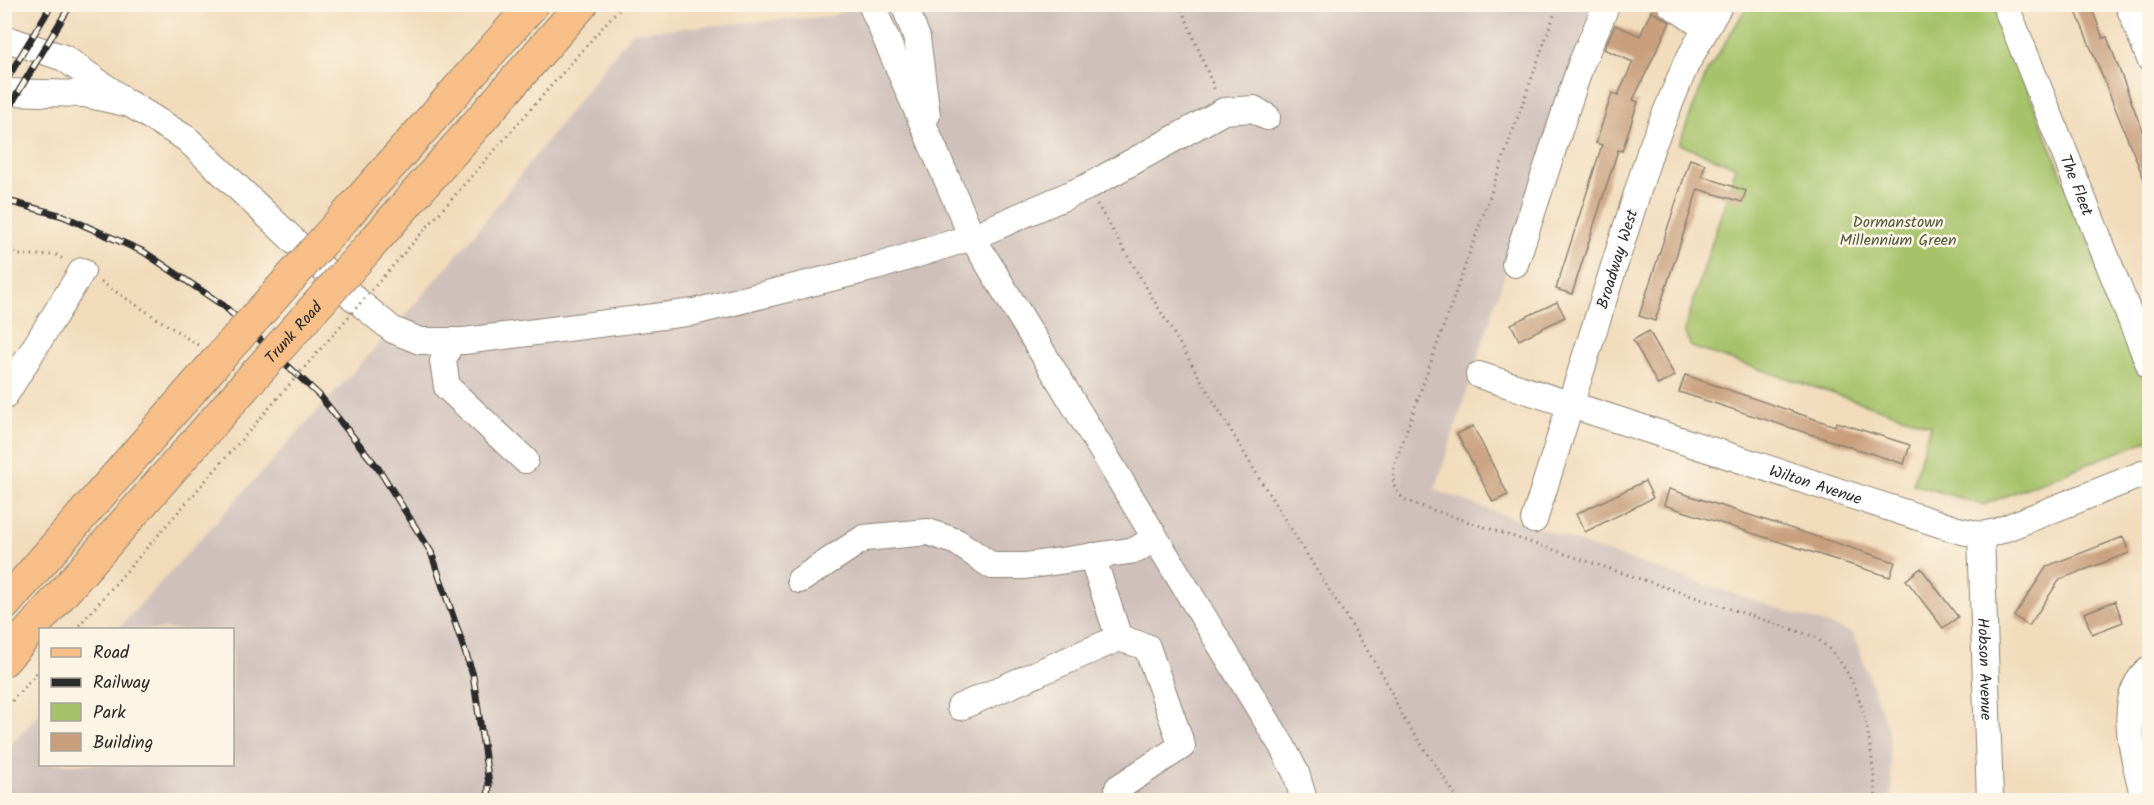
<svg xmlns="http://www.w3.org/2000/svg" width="2154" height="805" font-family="Kalam,sans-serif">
<rect width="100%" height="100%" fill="#fcf5e5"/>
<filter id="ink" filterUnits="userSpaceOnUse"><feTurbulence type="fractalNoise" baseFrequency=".0167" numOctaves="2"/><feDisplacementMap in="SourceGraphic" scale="12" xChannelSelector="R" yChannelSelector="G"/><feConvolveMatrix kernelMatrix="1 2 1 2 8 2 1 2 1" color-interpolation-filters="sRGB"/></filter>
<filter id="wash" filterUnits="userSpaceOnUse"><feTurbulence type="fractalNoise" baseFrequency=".008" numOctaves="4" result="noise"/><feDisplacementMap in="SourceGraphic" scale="24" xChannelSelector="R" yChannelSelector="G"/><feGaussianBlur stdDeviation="1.35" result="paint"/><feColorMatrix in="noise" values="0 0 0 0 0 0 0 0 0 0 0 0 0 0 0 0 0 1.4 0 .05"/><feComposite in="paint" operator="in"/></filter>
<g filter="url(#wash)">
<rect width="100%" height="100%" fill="#f1dbbb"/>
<path fill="#cfc0bb" d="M862,4H1592L1435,490L1594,548L1853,633L1889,732L1892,800H5L4,752L40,713V764H232V630L118,629L410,310L469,241L632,32L831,16Z"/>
<path fill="#a6c36a" stroke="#68774a" stroke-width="1.5" d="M1748,5H1994L2149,393V440L1983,505L1913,484L1930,425L1691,347L1684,331L1736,167L1679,144L1707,72Z"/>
<g id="blocks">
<path fill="#c89e7c" d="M2073,4H2090L2103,38L2107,37L2150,151V194Z
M1651,11L1670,22L1633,100L1638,102L1622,151L1618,150L1572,294L1556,289L1602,145L1596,143L1612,93L1618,95L1633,62L1604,49L1615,25L1640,36Z
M1690,159L1705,164L1702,176L1746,191L1742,202L1698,189L1655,321L1639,316Z
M1557,302L1565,317L1519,340L1511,324Z
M1649,331L1675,376L1658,385L1633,340Z
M1685,375L1835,426L1836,422L1910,445L1904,464L1679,392Z
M1473,426L1508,495L1493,502L1457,434Z
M1645,481L1653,498L1585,532L1576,514Z
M1669,489L1895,562L1890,577L1664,505Z
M2123,537L2129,553L2060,579L2029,626L2014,616L2047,566Z
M1921,568L1958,617L1943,628L1906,580Z
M2115,601L2123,622L2092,634L2084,613Z"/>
</g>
</g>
<g filter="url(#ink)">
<use href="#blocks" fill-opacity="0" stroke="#8e8373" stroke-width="1.5"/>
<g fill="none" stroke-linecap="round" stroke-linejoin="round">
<defs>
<g id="minor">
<path d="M871,4L972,237L1282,746L1296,773L1304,800"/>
<path d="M904,4L917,38L927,115"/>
<path d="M1670,4L1706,28"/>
<path id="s1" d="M2005,4L2150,367"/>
<path d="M2128,4L2150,59"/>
<path d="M4,38L64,58L118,96"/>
<path d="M4,92L85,94L130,104L187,139L355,299L393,330L420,341H464L694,312L876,267L972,237L1087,187L1224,111L1254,109L1267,117"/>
<path d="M1515,264L1581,64L1607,4"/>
<path d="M451,341L443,361L447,387L525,460"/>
<path id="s2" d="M1479,375L1958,530L1981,535L1996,532L2150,471"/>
<path d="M4,397L82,271"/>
<path id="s3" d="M1534,520L1651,149L1686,64L1720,4"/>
<path id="s4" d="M1981,535L1990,800"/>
<path d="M800,580L864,538L928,532L957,542L992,566H1025L1136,550L1155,538"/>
<path d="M960,707L1119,638L1092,556"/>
<path d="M1118,788L1182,746L1147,647L1119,638"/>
<path d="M2144,800C2137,763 2112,698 2150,669"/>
</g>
<path id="major" d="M342,220L533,4
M368,248L582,4
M4,605L221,356
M4,660L251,379"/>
</defs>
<use href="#minor" stroke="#8e8373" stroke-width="28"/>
<use href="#major" stroke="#8e8373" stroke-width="34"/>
<path stroke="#8e8373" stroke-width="3" stroke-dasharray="1.5 4.5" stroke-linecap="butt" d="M1180,4L1216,93
M1558,4L1394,466C1392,483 1393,489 1406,501L1815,637C1866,673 1871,744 1876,800
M1097,204L1259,478L1384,677L1404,719L1459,800
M4,238L17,255H57L64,260
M384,276L623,4
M101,282L198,345
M75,630L277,399
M4,710L40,669"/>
<use href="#minor" stroke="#fff" stroke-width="26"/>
<use href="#major" stroke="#f7be87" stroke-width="32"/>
<defs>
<path id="rail" d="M4,84L52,4
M4,116L71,4
M4,200L63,216L144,252L224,306L320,396L378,468L431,552L473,675L489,784L488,800"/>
</defs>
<use href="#rail" stroke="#2b2b2b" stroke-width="7"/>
<use href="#rail" stroke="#fcf5e5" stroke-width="4.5" stroke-dasharray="14" stroke-linecap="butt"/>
<defs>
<g id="major-bridge">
<path d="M221,356L342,220"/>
<path id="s5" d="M251,379L368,248"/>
</g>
</defs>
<use href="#major-bridge" stroke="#8e8373" stroke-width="34" stroke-linecap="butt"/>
<path stroke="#8e8373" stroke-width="3" stroke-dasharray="1.5 4.5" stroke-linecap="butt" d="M277,399L384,276"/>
<use href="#major-bridge" stroke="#f7be87" stroke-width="32"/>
</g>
</g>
<g text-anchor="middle" stroke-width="5" stroke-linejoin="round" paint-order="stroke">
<g font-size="16" fill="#2b2b2b" stroke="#fcf5e5">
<text dy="6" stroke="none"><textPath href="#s1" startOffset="195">The Fleet</textPath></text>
<text dy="6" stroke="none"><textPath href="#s3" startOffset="274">Broadway West</textPath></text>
<text dy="6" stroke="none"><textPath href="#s5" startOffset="63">Trunk Road</textPath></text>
<text dy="6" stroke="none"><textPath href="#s2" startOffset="354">Wilton Avenue</textPath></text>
<text dy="6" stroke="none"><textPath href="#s4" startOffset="134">Hobson Avenue</textPath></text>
</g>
<g font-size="16" fill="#50593e" stroke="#fcf5e5">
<text x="1898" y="227">Dormanstown<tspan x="1898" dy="18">Millennium Green</tspan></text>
</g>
</g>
<rect width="2154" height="805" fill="none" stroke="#fcf5e5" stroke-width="24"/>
<rect x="39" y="628" width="195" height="138" fill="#fcf5e5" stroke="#a8a49b" stroke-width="1.5"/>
<rect x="51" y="648" width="30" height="9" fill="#f7be87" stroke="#a8a49b" stroke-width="1.5"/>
<text x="93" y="658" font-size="18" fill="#2b2b2b">Road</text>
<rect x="51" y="678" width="30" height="9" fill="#2b2b2b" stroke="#a8a49b" stroke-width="1.5"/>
<text x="93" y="688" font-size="18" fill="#2b2b2b">Railway</text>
<rect x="51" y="703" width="30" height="18" fill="#a6c36a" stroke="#a8a49b" stroke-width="1.5"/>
<text x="93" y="718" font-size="18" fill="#2b2b2b">Park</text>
<rect x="51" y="733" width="30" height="18" fill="#c89e7c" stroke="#a8a49b" stroke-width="1.5"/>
<text x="93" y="748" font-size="18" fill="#2b2b2b">Building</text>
</svg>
